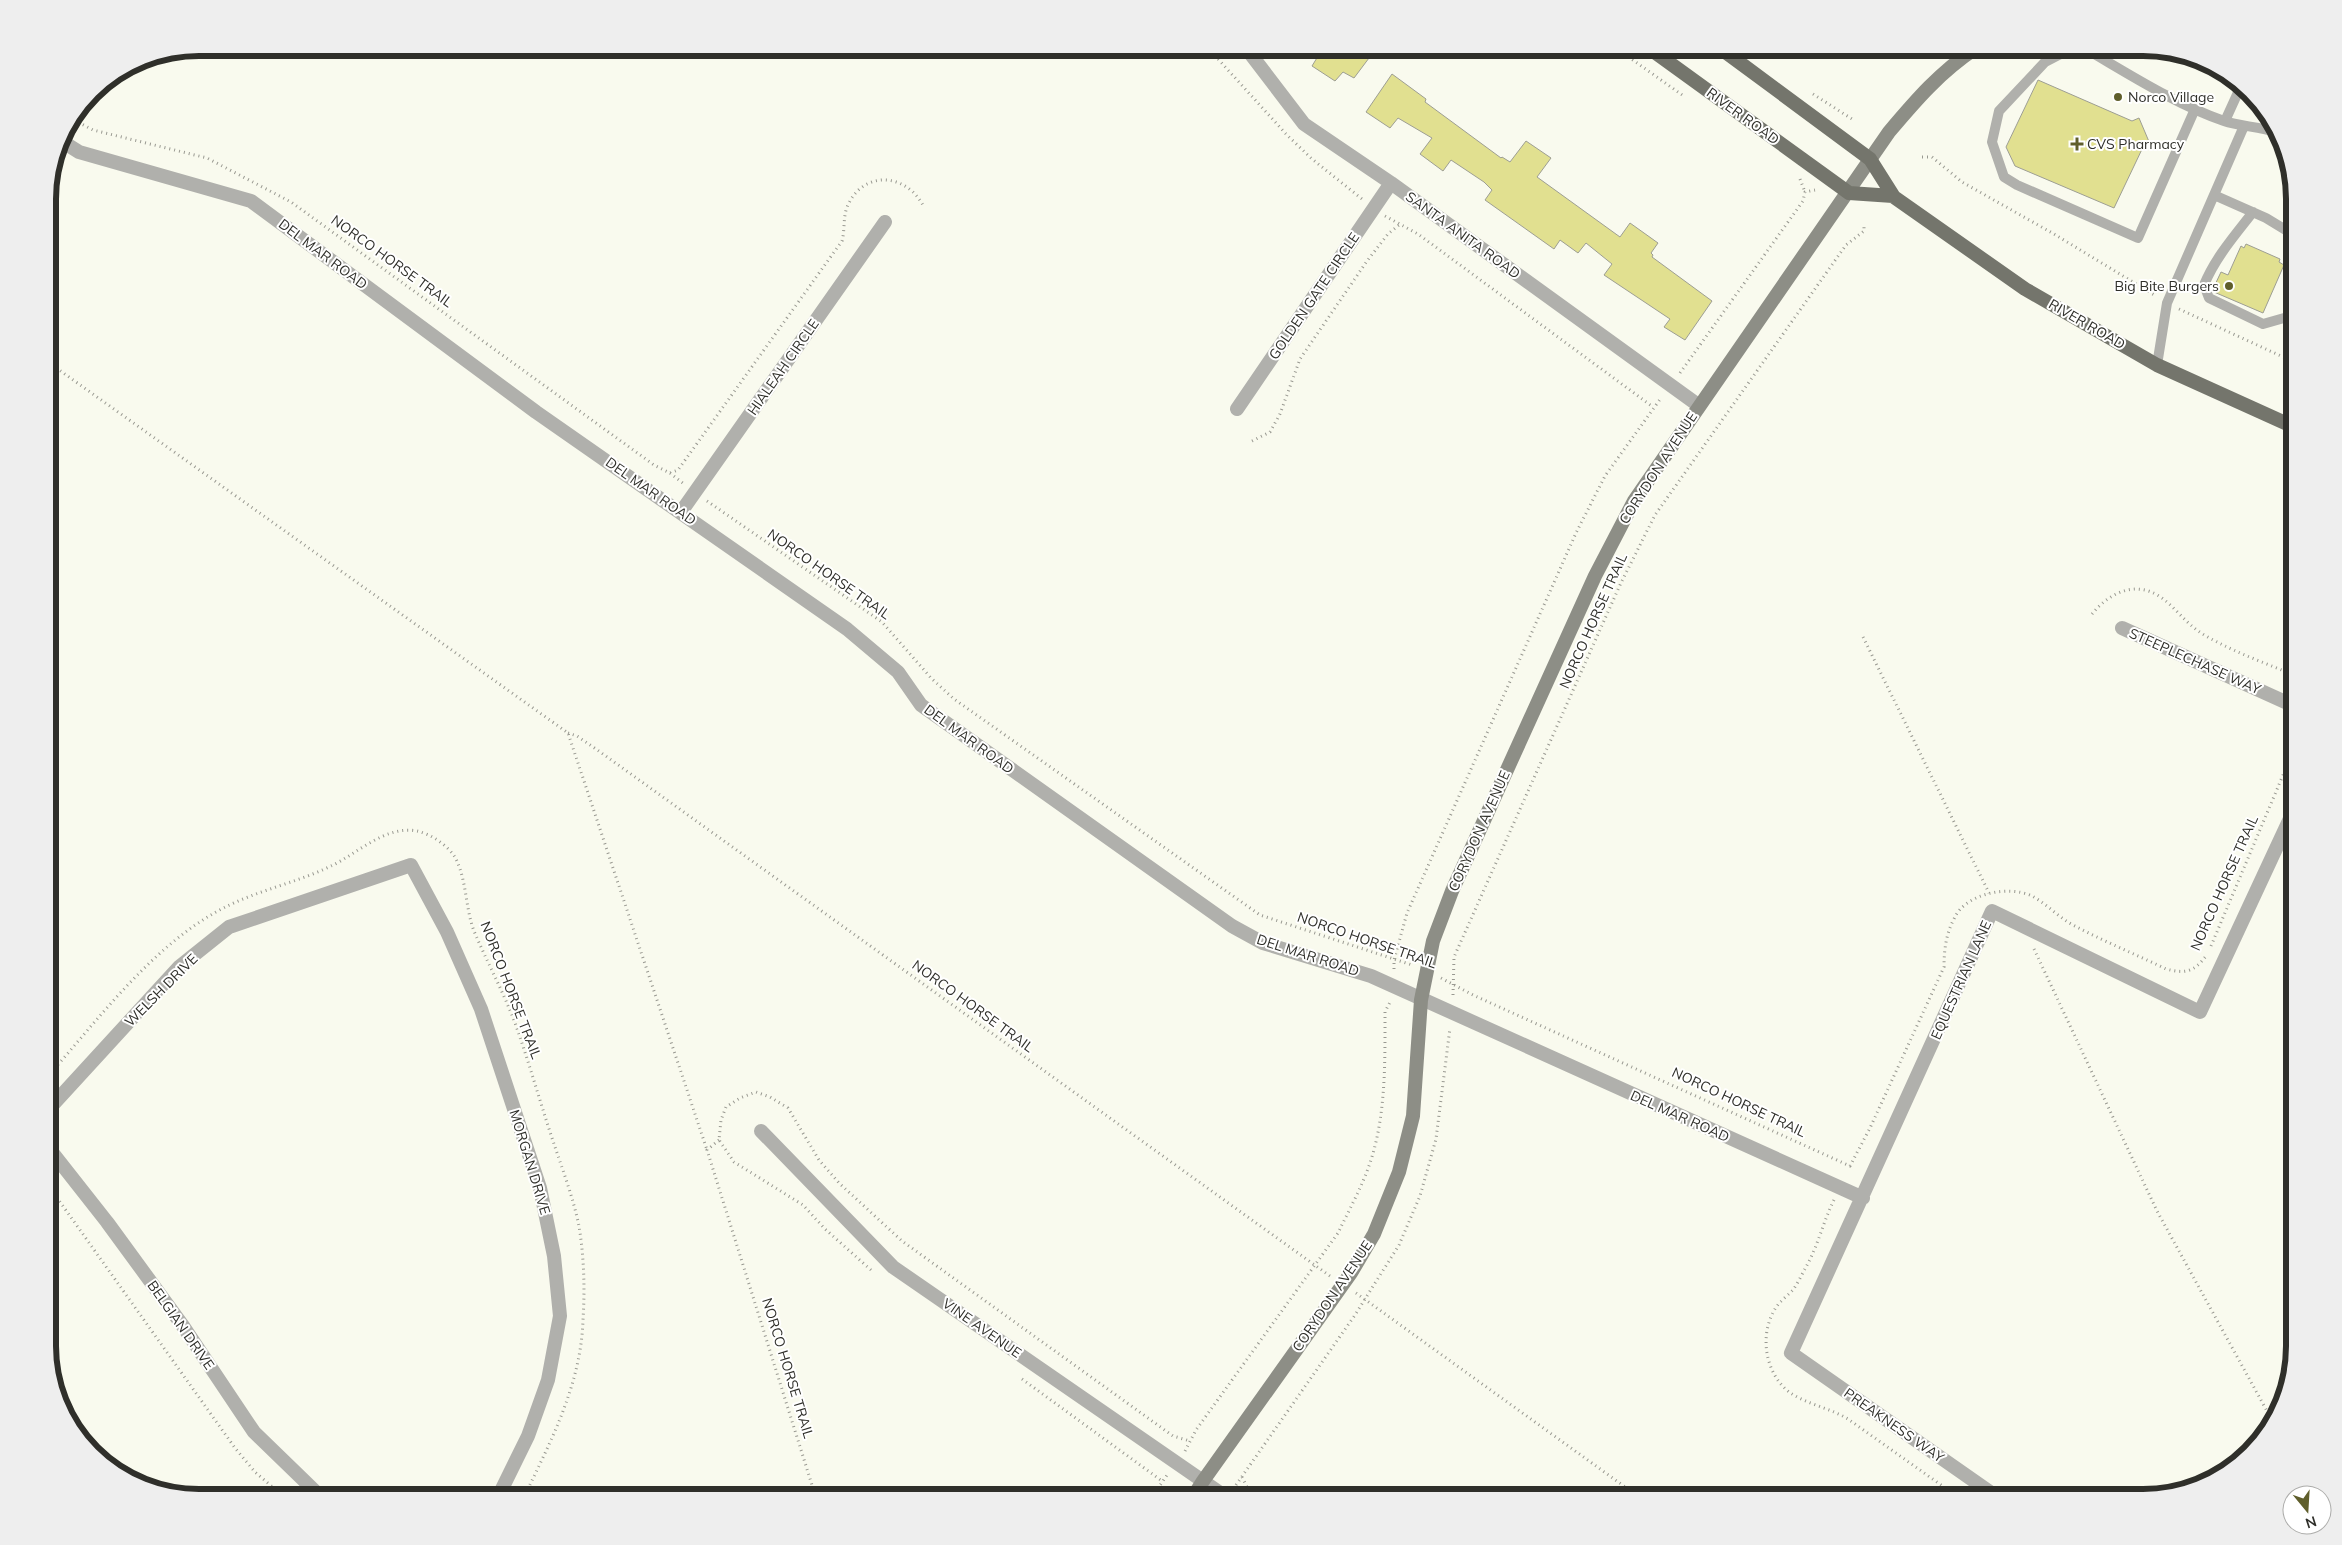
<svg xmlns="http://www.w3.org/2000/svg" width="2342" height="1545" font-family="Mulish,sans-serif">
<rect width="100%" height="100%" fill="#f9faee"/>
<path fill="#e1e090" stroke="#9d9e93" d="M1323,48H1364L1372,54L1354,78L1343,72L1335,81L1312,66Z
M1392,74L1426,99L1425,102L1501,158L1502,157L1510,162L1526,141L1551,158L1537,177L1620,237L1630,223L1658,243L1651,253L1653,255L1652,257L1712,301L1685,340L1664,327L1670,319L1604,275L1612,264L1586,243L1578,253L1560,240L1554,249L1485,200L1492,190L1484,182L1451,160L1443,171L1420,154L1432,138L1398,118L1390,128L1366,112Z
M2038,80L2132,121L2139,118L2150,144L2144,145L2114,208L2015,166L2006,147Z
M2246,244L2280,259L2279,262L2284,265L2263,313L2214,292L2213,289L2221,272L2228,275L2241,246L2244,248Z"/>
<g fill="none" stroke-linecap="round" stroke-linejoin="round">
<path stroke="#999991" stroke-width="3" stroke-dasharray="1 4" stroke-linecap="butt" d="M1208,48L1287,135L1312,159L1362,199
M1616,48L1685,97
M1813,94L1852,119
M74,120L93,130L207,158L291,202L654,465L670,473L678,470L842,241C845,230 843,218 847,207C863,169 907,173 924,207
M1922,157H1932L1962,182L2054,234L2156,296
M1800,179L1805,192
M1385,216L1418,234L1653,407
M2179,309L2294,362
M48,362L568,733L707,1150
M1680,373L1803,201L1805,192L1815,190
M1252,441L1270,432L1280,414L1300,359L1367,261L1388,234L1399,225
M670,473L684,484
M707,501L882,622L931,678L954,699L1260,915L1412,965
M48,537C56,560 61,585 48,606
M2092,614C2108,594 2134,580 2159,596C2176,607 2186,625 2206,636C2234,652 2265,663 2294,675
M1863,637L1989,893
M568,733L577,736L596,749L1330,1276
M2211,946L2294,749
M2034,949L2157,1211L2273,1422
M1394,969V960L1407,913L1576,533L1605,476L1661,398
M1441,978L1473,995L1850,1166L1870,1128L1944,967C1944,950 1946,934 1954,919C1965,893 2009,885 2032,896C2047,904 2058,917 2073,925C2103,941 2135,954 2166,969C2185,974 2194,972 2206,956
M1453,995L1454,957L1620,585L1655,515L1846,245L1864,231V225
M48,1076C98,1020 150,949 216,912C253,891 294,884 331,866C357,854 385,825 417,831C431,834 447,845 455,857C467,880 465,907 474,931C487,962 503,991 515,1023C529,1062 540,1102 553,1141C562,1168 573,1197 579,1226C584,1257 585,1288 583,1320C581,1384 551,1441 524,1497
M719,1140L707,1150L812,1485L819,1492L831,1497
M48,1185L235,1448L255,1472L284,1497
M1834,1200C1823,1222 1818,1246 1806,1267C1802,1274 1798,1283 1793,1290C1787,1296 1779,1302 1775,1309C1759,1335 1765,1373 1789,1392C1806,1404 1830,1408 1848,1419L1958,1497
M871,1270L825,1229L803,1205L734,1162L719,1140L721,1120L726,1107L740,1098L756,1092L770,1097L788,1108L819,1160L839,1183L902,1241L1173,1436L1190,1441
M1356,1293L1639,1497
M1022,1379L1162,1481
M1185,1451L1196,1430L1338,1233C1349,1210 1363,1185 1371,1160C1386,1113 1385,1061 1385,1012L1390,1002
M1242,1477L1247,1487L1262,1497
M1236,1485L1355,1315L1399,1245L1420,1196L1436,1139L1450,1028
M1152,1497L1167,1475"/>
<path stroke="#b0b0ac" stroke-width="10" d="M2072,48L2045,62L1999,111L1992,142L2004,177L2017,185L2138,238L2195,109
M2084,48C2129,74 2175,104 2224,121C2241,127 2261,126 2277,133
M2225,121L2240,88
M2214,195L2266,218L2294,235
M2253,212C2235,235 2215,258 2204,285L2209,298L2263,324L2291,316L2294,318
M2157,365L2167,303L2244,126"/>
<path stroke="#b0b0ac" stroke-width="14" d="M1246,48L1304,124L1391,183L1698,405
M60,140L79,152L251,201L536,412L847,629L898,672L921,705L1232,926L1263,943L1371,976L1863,1198
M1237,409L1391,183
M681,512L885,222
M2122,628L2294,706
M48,1110L179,967L229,927L411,865L447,932L481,1009L540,1188L554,1256L560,1316L548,1380L528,1436L498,1497
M761,1131L893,1267L1226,1497
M48,1147L107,1222L183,1326L254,1432L321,1497
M1997,1497L1791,1353L1992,911L2200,1012L2294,810"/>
<path stroke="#8d8e86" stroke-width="14" d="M1193,1497L1203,1481L1351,1273L1374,1234L1399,1172L1413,1116L1421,1000L1433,941L1452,891L1595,576L1634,501L1889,132C1916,100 1940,72 1976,48"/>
<path stroke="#74756c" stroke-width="14" d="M1649,48L1849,193L1893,196
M1720,48L1870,159L1894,197L2025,289L2157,365L2294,427"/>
</g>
<g fill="#5f5e2b" stroke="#fff" stroke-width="2">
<circle cx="2118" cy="97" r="5"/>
<path d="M2074.5 136.5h5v5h5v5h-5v5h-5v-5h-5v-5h5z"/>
<circle cx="2229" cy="286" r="5"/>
</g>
<g text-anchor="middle" stroke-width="4" stroke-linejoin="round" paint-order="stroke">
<g font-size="14" fill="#2f2f2a" stroke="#fff" text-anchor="start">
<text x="2128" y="102">Norco Village</text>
<text x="2087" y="149">CVS Pharmacy</text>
<text x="2219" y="291" text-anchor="end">Big Bite Burgers</text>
</g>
<g font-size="14" fill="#2f2f2a" stroke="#fff">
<text transform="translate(1743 116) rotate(36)" y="5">RIVER ROAD</text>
<text transform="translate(1463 235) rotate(36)" y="5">SANTA ANITA ROAD</text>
<text transform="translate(323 254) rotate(37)" y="5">DEL MAR ROAD</text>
<text transform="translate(392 261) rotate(36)" y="5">NORCO HORSE TRAIL</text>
<text transform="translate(1314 296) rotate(-56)" y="5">GOLDEN GATE CIRCLE</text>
<text transform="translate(2087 324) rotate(30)" y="5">RIVER ROAD</text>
<text transform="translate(783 367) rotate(-55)" y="5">HIALEAH CIRCLE</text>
<text transform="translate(1658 468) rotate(-57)" y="5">CORYDON AVENUE</text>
<text transform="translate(651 491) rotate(35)" y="5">DEL MAR ROAD</text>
<text transform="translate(829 574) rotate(35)" y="5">NORCO HORSE TRAIL</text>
<text transform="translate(1593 621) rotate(-66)" y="5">NORCO HORSE TRAIL</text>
<text transform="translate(2195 661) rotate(24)" y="5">STEEPLECHASE WAY</text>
<text transform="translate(969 739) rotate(36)" y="5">DEL MAR ROAD</text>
<text transform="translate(1479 831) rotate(-66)" y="5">CORYDON AVENUE</text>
<text transform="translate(2224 883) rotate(-66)" y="5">NORCO HORSE TRAIL</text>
<text transform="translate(1367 940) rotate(19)" y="5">NORCO HORSE TRAIL</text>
<text transform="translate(1308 955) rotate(18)" y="5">DEL MAR ROAD</text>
<text transform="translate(1961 980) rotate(-66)" y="5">EQUESTRIAN LANE</text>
<text transform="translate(161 990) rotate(-45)" y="5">WELSH DRIVE</text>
<text transform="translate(511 990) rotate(69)" y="5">NORCO HORSE TRAIL</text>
<text transform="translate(973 1006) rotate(36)" y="5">NORCO HORSE TRAIL</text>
<text transform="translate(1739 1102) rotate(25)" y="5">NORCO HORSE TRAIL</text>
<text transform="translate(1680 1116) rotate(24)" y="5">DEL MAR ROAD</text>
<text transform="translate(530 1162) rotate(73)" y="5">MORGAN DRIVE</text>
<text transform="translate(1332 1296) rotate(-56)" y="5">CORYDON AVENUE</text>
<text transform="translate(181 1325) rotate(55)" y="5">BELGIAN DRIVE</text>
<text transform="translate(982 1328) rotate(35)" y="5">VINE AVENUE</text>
<text transform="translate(788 1368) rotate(73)" y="5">NORCO HORSE TRAIL</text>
<text transform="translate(1894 1425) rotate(35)" y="5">PREAKNESS WAY</text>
</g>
</g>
<path d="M0 0H2342V1545H0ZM199 56H2143A143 143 0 0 1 2286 199V1346A143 143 0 0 1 2143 1489H199A143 143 0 0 1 56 1346V199A143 143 0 0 1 199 56Z" fill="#eee" fill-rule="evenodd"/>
<path fill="none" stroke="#2f2f2a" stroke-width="6" d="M199 56H2143A143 143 0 0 1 2286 199V1346A143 143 0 0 1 2143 1489H199A143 143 0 0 1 56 1346V199A143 143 0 0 1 199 56Z"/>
<g transform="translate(2307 1510) rotate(162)"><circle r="24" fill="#ffffff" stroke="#acacaa"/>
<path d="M0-4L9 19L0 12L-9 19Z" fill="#5f5e2b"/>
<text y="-8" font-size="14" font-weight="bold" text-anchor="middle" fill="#2f2f2a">N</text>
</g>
</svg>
